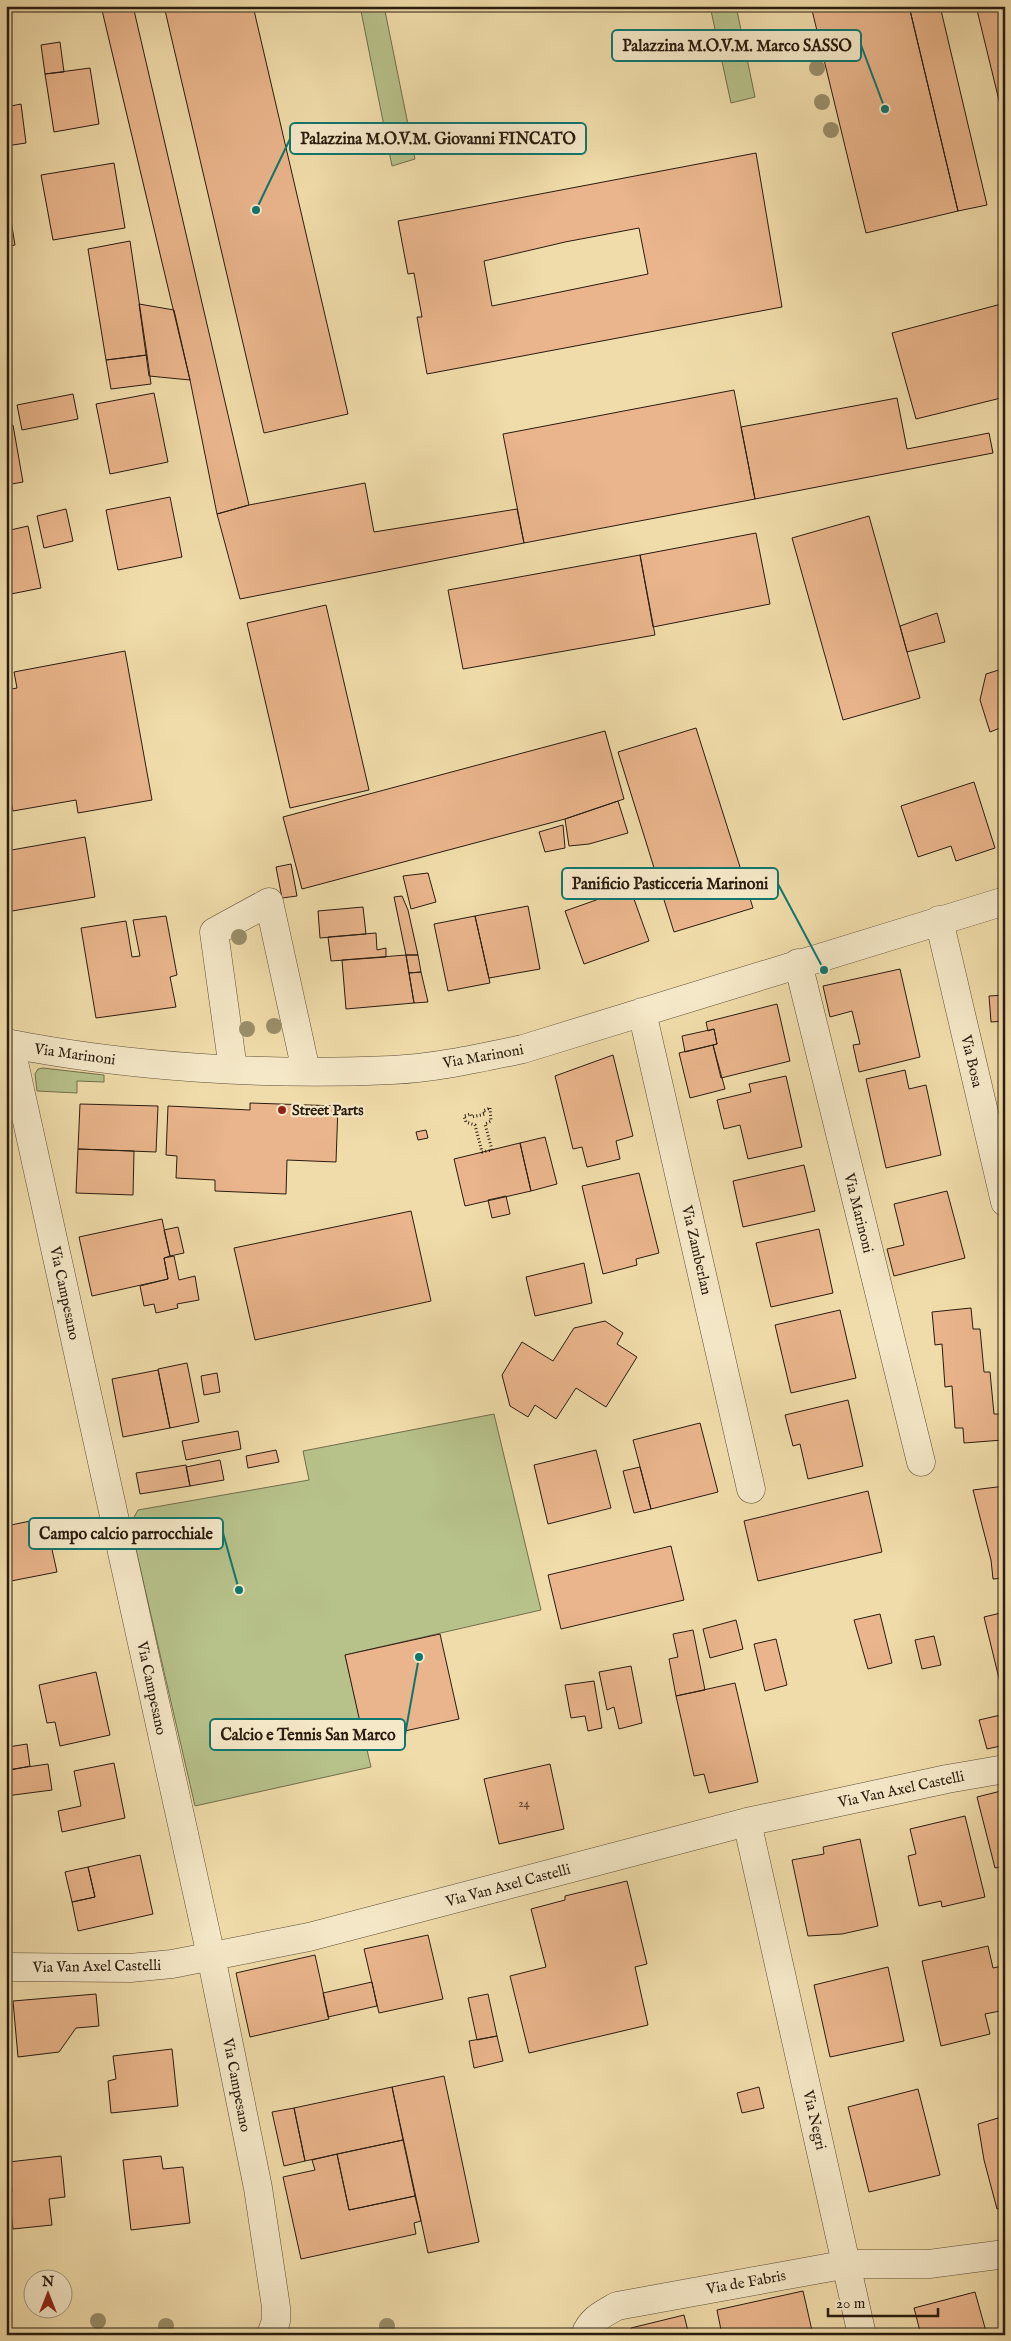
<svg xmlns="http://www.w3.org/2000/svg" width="1011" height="2341" font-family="'IM FELL English',serif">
<rect width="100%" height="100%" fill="#f0dcaa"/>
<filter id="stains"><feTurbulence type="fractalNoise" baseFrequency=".004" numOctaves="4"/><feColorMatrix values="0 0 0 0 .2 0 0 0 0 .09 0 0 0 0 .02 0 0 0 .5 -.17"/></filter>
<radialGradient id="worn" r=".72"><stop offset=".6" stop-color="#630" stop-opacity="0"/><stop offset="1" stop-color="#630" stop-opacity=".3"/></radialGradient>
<path fill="#b7c18a" stroke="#706e4c" d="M360,6H384L415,159L392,166Z
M710,6H736L755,97L731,103Z
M43,1068L104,1075V1082L77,1081V1093L37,1091L35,1074L38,1069Z
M494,1414L541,1610L345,1655L371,1767L195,1806L130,1524L138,1510L309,1480L303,1451Z"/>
<path fill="#eab58c" stroke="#291c0e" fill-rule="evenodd" d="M101,6H133L249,505L217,514L190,380Z
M164,6H253L348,414L264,433Z
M811,6H909L958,211L866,233Z
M909,6H940L987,205L958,211Z
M976,6H1005V125Z
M60,42L64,72L45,74L41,45Z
M90,68L99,124L54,132L45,74Z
M21,104L26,143L6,146V107Z
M756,153L782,307L427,374L417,317H422L414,273L408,274L398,221ZM639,228L648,274L492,306L484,261L565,242Z
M114,163L125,228L53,240L41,175Z
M6,190L15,245L6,247Z
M130,241L147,355L106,360L88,249Z
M1005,303V397L916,419L892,333Z
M139,304L174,310L190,380L149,376Z
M147,355L151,384L111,389L106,360Z
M734,390L755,499L524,543L503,434Z
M154,393L168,462L110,474L96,404Z
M73,394L78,419L22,430L17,405Z
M897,398L907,449L989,433L993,453L755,499L741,427Z
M13,425L23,482L6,485V426Z
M365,483L374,532L517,509L524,543L240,599L217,514L249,505Z
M170,497L182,557L118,570L106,510Z
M66,509L73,541L44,548L37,516Z
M869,516L920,698L843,720L792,538Z
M28,526L41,588L6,595V531Z
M756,533L770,604L653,627L640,555Z
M640,555L655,635L463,669L448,590Z
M326,605L369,790L290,808L247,623Z
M937,613L945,642L907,652L900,626Z
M125,651L152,800L78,813L76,800L13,811L6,772V690L17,688L14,672Z
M1005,668V742L1000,728L990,732L980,700L986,674Z
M696,728L753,908L674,932L618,752Z
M605,731L624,799L565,819L302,889L283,817Z
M974,782L995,848L956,861L951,846L918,857L901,806Z
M618,801L628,833L589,844L569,846L565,819Z
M563,825L565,848L545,852L539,832Z
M85,837L95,897L6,912V851Z
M291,864L297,896L282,898L276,867Z
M428,873L436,902L411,909L403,876Z
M630,888L649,941L584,964L565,911Z
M402,896L408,910L418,955H406L394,897Z
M528,906L540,969L489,978L475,916Z
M363,907L366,934L320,938L318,911Z
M166,916L177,975L170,977L176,1007L96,1018L81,928L126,921L132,957L140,956L133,920Z
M475,916L490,983L448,991L434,924Z
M376,933L377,950L386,948V957L331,961L328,937Z
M406,955H418L421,972L409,973Z
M406,955L414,1003L346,1009L342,960Z
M900,969L920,1057L859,1072L853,1045L860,1044L852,1011L830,1017L823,986Z
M421,972L428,1002L414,1003L409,973Z
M1005,995V1021L991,1022L989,996Z
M777,1004L790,1061L721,1078L713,1045L717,1044L714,1029L708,1031L706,1022Z
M714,1029L717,1044L685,1052L682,1036Z
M713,1045L725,1089L690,1098L679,1053Z
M613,1055L633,1136L616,1141L620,1159L587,1167L582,1147L573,1149L555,1076Z
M905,1070L909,1089L926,1085L941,1155L886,1168L866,1079Z
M786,1076L802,1147L748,1159L740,1125L724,1129L717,1100L751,1092L749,1084Z
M250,1103L338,1106L336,1162L287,1160L286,1194L215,1191V1180L176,1178L177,1156L166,1155L168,1106L250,1110Z
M80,1104L158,1106L156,1152L78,1149Z
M426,1130L428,1138L418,1140L416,1132Z
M545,1137L557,1184L531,1191L520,1143Z
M520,1143L531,1191L465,1206L454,1159Z
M78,1149L134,1151L133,1195L76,1193Z
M804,1165L815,1211L743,1227L733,1181Z
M639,1173L659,1253L636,1259L637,1265L603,1274L582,1186Z
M947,1191L965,1258L894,1276L887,1249L904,1245L894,1204Z
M506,1196L510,1214L492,1218L488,1200Z
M411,1211L431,1301L255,1340L234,1248Z
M162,1219L170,1256L164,1258L168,1279L92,1296L79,1237Z
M178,1227L184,1253L170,1256L164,1230Z
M819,1229L833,1293L771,1307L756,1243Z
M174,1256L179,1280L195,1276L199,1300L177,1304L178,1308L156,1313L154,1304L144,1306L140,1286L168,1279L164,1258Z
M584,1263L592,1303L535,1316L526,1277Z
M971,1308L973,1329H980L984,1372H990L994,1414H1001L1003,1440L964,1443L963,1428H955L952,1386L945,1387L942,1344L935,1345L932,1312Z
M840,1310L856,1378L791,1393L775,1325Z
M605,1321L623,1333L617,1344L637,1357L606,1407L576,1388L556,1419L535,1405L528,1417L510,1406L502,1375L522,1342L553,1361L574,1328Z
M187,1363L199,1422L170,1428L158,1369Z
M158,1370L170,1428L123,1437L112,1379Z
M217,1373L220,1392L204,1395L201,1376Z
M848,1400L863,1466L808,1479L800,1444L793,1446L785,1415Z
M700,1423L718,1492L651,1509L633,1440Z
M238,1431L241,1449L186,1460L182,1441Z
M276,1450L279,1462L248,1468L246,1456Z
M596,1450L611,1508L548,1524L534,1465Z
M220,1460L224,1480L190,1486L186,1467Z
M186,1465L190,1486L140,1494L136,1473Z
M640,1467L651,1509L634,1513L623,1471Z
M1005,1486V1578L993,1579L991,1560L973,1490Z
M868,1491L882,1552L758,1581L744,1521Z
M45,1518L57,1572L6,1582V1526Z
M671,1546L684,1600L561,1629L548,1575Z
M1005,1612V1703L984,1617Z
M880,1614L892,1663L868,1669L854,1620Z
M736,1620L743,1649L710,1658L703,1629Z
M693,1630L705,1690L676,1696L669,1659L678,1657L673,1634Z
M440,1634L459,1719L364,1740L345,1655Z
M934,1636L941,1665L922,1669L915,1640Z
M776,1639L787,1685L765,1691L754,1644Z
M631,1666L642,1723L619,1729L614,1707L607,1710L599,1672Z
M96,1672L110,1735L60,1746L55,1722L47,1723L39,1685Z
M594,1681L602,1728L588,1731L585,1716L571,1718L565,1685Z
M735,1683L758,1782L709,1793L704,1774L694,1776L676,1696Z
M1005,1714V1745L987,1749L979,1720Z
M27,1744L30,1766L11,1770L8,1747Z
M114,1763L125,1818L62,1832L58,1811L81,1806L74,1771Z
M48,1764L52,1790L6,1796V1770Z
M550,1764L564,1829L499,1844L484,1779Z
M1005,1790V1866L995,1868L977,1797Z
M965,1816L985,1897L942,1907L941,1901L919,1906L908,1856L916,1854L910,1829Z
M860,1839L878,1926L842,1934L808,1936L792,1860L824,1854L823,1847Z
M140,1855L153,1914L78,1931L72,1902L95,1897L88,1867Z
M88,1867L95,1897L72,1902L65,1872Z
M627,1881L647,1964L635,1967L648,2025L529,2053L510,1976L546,1967L531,1909L565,1900V1896Z
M428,1935L443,1999L379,2013L364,1949Z
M988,1946L993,1968L1002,1966L1005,1976V2010L985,2014L990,2034L941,2046L922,1961Z
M315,1955L329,2019L250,2037L236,1973Z
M888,1967L904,2041L830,2057L814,1985Z
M372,1982L377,2006L328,2017L323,1993Z
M96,1994L99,2026L76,2028L59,2052L18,2057L13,2001Z
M488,1994L497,2036L477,2040L468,1998Z
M497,2036L503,2061L474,2068L469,2041Z
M172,2049L178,2106L111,2113L108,2081L116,2079L113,2056Z
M444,2076L479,2242L428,2253L392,2087Z
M392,2087L403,2140L305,2161L294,2108Z
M759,2087L764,2108L742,2113L737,2093Z
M918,2089L940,2175L869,2192L848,2107Z
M294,2108L305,2161L284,2166L272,2112Z
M1005,2116V2207L997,2209L984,2160L978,2124Z
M403,2140L415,2196L349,2210L337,2154Z
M337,2154L349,2210L415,2196L421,2221L414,2223L416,2234L301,2259L283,2177L315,2170L312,2160Z
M61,2156L65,2197L49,2199L52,2225L13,2229L9,2192H12L9,2162Z
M161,2156L163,2169L183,2167L190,2223L131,2230L123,2160Z
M803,2291L813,2335H722L717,2310Z
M975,2292L987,2335H921L914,2308Z
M684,2315L689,2335H633L631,2328Z"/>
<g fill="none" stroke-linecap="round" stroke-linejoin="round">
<defs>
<path id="minor" d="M939,920L1005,1202
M798,963L921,1462
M642,1012L751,1489
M6,1043C127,1067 269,1076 392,1070C436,1068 480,1058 523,1049L1005,901
M10,1044L211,1956L258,2188L276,2307V2321L271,2335
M233,1069L214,932L269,902L306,1071
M747,1822L862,2335
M6,1967L130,1968L172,1964L309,1937L747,1822L947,1779L1005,1769
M585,2335C591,2319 603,2314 617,2306L848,2264H929L1005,2254"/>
</defs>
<use href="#minor" stroke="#5b4c35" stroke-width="29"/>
<path stroke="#291c0e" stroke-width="3" stroke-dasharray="1 2.5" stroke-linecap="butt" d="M490,1108L491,1121L485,1124L492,1150L482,1152L475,1125L466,1122L464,1116L471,1114L472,1117L485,1114L483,1111Z"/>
<use href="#minor" stroke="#f5e8c8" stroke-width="28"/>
</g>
<g fill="#9a8e69">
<circle cx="817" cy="68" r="8"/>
<circle cx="822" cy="102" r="8"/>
<circle cx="831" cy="130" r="8"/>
<circle cx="239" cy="937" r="8"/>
<circle cx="274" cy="1026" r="8"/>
<circle cx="247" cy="1029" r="8"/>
<circle cx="98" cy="2321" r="8"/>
<circle cx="166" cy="2326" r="8"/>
<circle cx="387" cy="2326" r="8"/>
</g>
<circle fill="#8f2418" stroke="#f5e8c8" stroke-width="2" cx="282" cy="1110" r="5"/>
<g text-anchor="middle" stroke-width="4.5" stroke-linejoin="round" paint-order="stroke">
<g font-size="12" fill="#59422e">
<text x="524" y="1807">24</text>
</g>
<g font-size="15" fill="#291c0e" stroke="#f5e8c8">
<text transform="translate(75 1054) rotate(8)" y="5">Via Marinoni</text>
<text transform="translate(483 1056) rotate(-10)" y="5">Via Marinoni</text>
<text transform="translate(972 1061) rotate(77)" y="5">Via Bosa</text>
<text transform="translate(859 1213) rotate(76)" y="5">Via Marinoni</text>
<text transform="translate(697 1250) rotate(77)" y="5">Via Zamberlan</text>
<text transform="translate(65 1293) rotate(78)" y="5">Via Campesano</text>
<text transform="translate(152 1688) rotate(78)" y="5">Via Campesano</text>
<text transform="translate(901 1789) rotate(-12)" y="5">Via Van Axel Castelli</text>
<text transform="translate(508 1885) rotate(-15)" y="5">Via Van Axel Castelli</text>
<text transform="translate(97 1966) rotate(-1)" y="5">Via Van Axel Castelli</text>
<text transform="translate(237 2085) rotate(79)" y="5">Via Campesano</text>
<text transform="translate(815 2120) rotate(77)" y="5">Via Negri</text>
<text transform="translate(746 2282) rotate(-10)" y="5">Via de Fabris</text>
</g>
<g font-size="15" font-weight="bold" fill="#291c0e" stroke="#f5e8c8" text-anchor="start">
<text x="292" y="1115">Street Parts</text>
</g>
</g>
<path fill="none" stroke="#0f766e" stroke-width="2" d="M885 109L861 45M256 210L290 139M824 970L778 884M239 1590L223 1533M419 1657L405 1735"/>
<g fill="#0f766e" stroke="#f5e8c8" stroke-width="2">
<circle cx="885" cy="109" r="5"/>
<circle cx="256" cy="210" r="5"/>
<circle cx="824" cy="970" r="5"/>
<circle cx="239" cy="1590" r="5"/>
<circle cx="419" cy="1657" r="5"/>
</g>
<g fill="#f5e8c8" stroke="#0f766e" stroke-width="2">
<rect x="612" y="30" width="249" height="31" rx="5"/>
<rect x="290" y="123" width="296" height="31" rx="5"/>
<rect x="562" y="868" width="216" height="31" rx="5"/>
<rect x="29" y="1518" width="194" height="31" rx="5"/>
<rect x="210" y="1719" width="195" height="31" rx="5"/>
</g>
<g font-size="16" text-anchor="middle" font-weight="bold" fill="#291c0e">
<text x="737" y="51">Palazzina M.O.V.M. Marco SASSO</text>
<text x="438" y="144">Palazzina M.O.V.M. Giovanni FINCATO</text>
<text x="670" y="889">Panificio Pasticceria Marinoni</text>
<text x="126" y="1539">Campo calcio parrocchiale</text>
<text x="308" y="1740">Calcio e Tennis San Marco</text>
</g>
<rect width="1011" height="2341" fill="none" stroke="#f0dcaa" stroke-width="25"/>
<rect x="8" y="8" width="996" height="2326" fill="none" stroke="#291c0e" stroke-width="2.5"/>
<rect x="12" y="12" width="986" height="2316" fill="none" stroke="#291c0e"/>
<g transform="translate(48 2294)"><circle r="24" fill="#f5e8c8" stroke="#a3967e"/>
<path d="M0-4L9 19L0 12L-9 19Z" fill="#8f2418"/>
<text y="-8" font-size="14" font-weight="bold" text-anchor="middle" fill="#291c0e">N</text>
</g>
<path d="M828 2308v8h110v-8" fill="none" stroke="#291c0e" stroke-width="2.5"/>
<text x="836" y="2308" font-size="15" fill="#291c0e" stroke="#f5e8c8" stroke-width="4" paint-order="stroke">20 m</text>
<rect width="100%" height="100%" filter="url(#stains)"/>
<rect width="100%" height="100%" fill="url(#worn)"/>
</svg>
